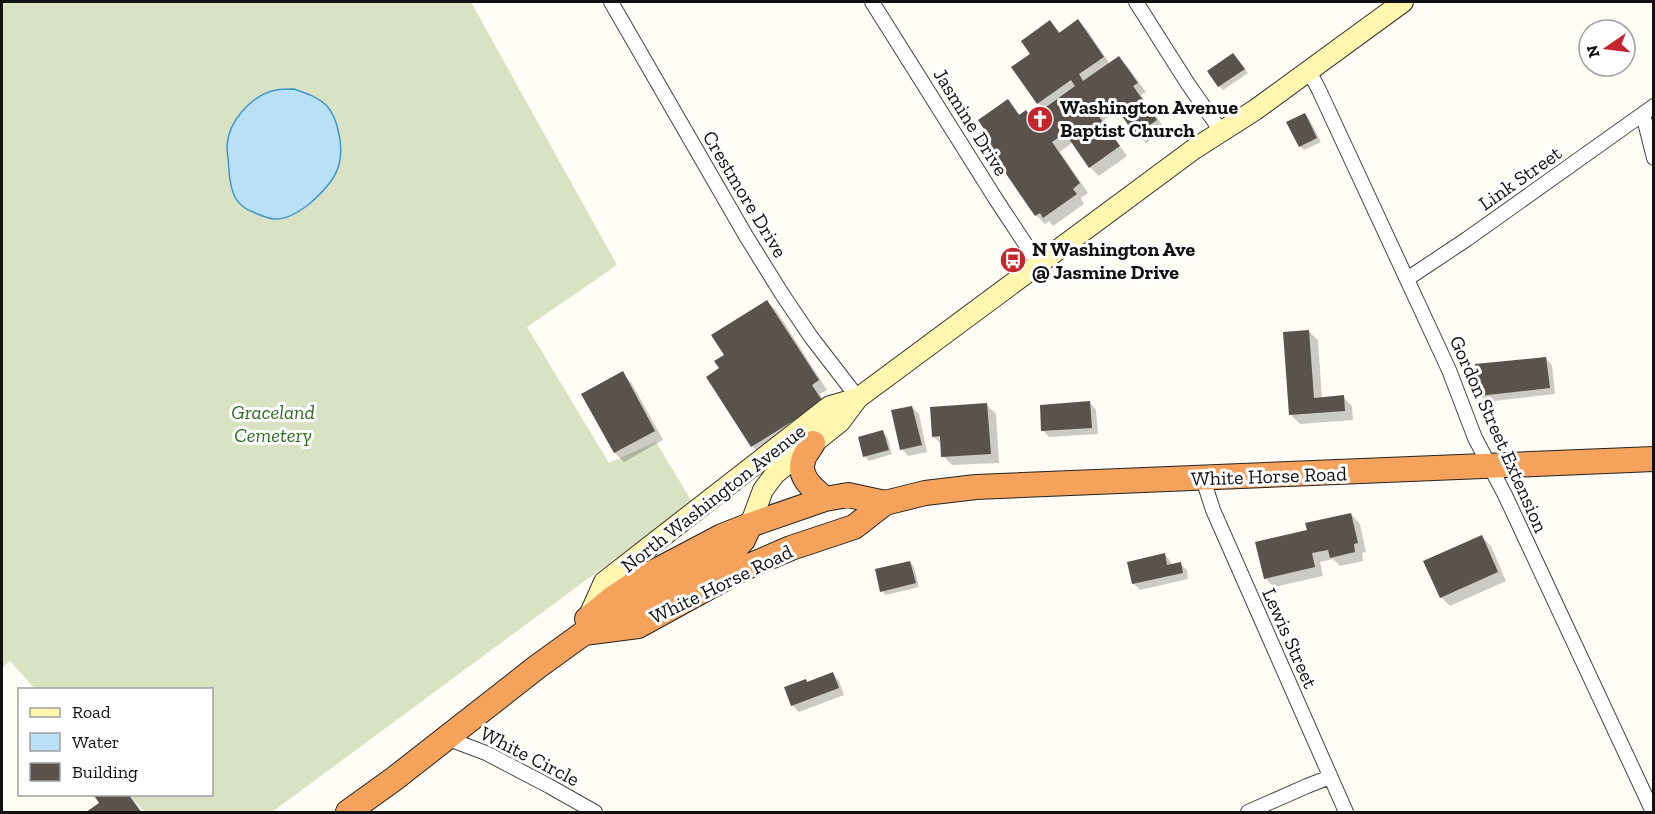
<svg xmlns="http://www.w3.org/2000/svg" width="1655" height="814" font-family="'Zilla Slab',serif">
<rect width="100%" height="100%" fill="#fffdf5"/>
<path fill="#d9e3c4" d="M2,2H471L617,265L527,327L609,463L656,442L692,502L272,812H145L129,795L212,794V690L35,689L10,661L2,668Z"/>
<path fill="#b9e0f7" stroke="#3f96cf" stroke-width="1.5" d="M294,89C306,93 318,97 327,106C333,113 336,121 338,130C347,165 334,183 308,205C300,211 286,220 275,219C268,219 260,215 253,212C234,205 231,191 229,172C229,163 227,154 227,145C229,120 252,95 276,90C282,89 288,89 294,89Z"/>
<path fill="#0003" d="M1078,21L1087,30L1110,64L1119,58L1128,67L1146,92L1141,95L1165,129L1146,143L1137,134L1120,109L1103,121L1127,156L1099,176L1090,167L1073,142L1060,152L1088,193L1081,198L1084,204L1053,226L1049,221L1045,224L1036,215L990,135L1008,101L1021,116L1026,112L1032,118L1045,110L1038,103L1032,54L1050,22L1061,33Z
M1237,59L1248,73L1223,90L1219,86Z
M1305,114L1309,119L1321,142L1304,150L1300,146Z
M767,302L776,310L827,390L820,394L831,412L761,455L752,446L721,368L726,355Z
M1308,331L1318,340L1322,399L1343,397L1352,406L1353,420L1300,424L1291,415Z
M1546,358L1552,365L1555,394L1486,402L1479,395Z
M622,373L631,382L663,440L624,462L615,453L583,394Z
M1090,403L1096,410L1098,434L1049,437L1043,430Z
M987,405L996,414L999,463L952,465L943,456L942,445L933,436Z
M912,407L919,414L927,452L908,456L902,449Z
M883,432L887,436L892,454L869,461L865,457L860,438Z
M1351,514L1360,524L1366,552L1362,553L1363,561L1340,566L1333,559L1320,562L1323,576L1274,587L1265,578L1308,532Z
M1482,537L1491,546L1506,581L1450,606L1441,597Z
M1165,555L1171,562L1172,565L1180,564L1187,570L1188,579L1140,590L1133,583Z
M910,562L914,567L919,587L886,595L882,591Z
M832,674L839,681L844,695L799,712L792,705L806,680L808,683Z
M95,794H129L142,812H89L101,804Z"/>
<path fill="#5a524d" d="M1078,19L1104,57L1079,74L1083,81L1119,56L1138,83L1133,86L1157,120L1135,135L1111,100L1095,111L1120,146L1089,168L1065,133L1052,142L1080,183L1073,189L1077,194L1043,218L1040,213L1035,216L982,139L988,135L978,120L1008,99L1019,115L1026,110L1031,118L1075,86L1071,80L1037,104L1011,67L1030,54L1021,41L1050,20L1059,33Z
M1233,53L1245,69L1218,87L1207,71Z
M1305,113L1317,138L1299,147L1286,122Z
M767,300L819,380L812,385L823,402L751,447L706,377L719,368L714,361L724,355L711,335Z
M1309,330L1314,398L1344,395L1345,411L1289,415L1283,332Z
M1546,357L1550,388L1478,396L1475,364Z
M623,371L655,431L614,453L581,394Z
M1090,401L1092,428L1041,431L1040,405Z
M987,403L991,454L941,457L940,436L932,437L930,407Z
M912,406L922,445L900,450L891,410Z
M883,430L889,450L863,457L858,437Z
M1351,513L1358,543L1354,544L1355,552L1330,558L1328,550L1312,553L1315,567L1264,579L1255,542L1307,530L1305,523Z
M1482,535L1498,572L1440,598L1423,561Z
M1165,553L1167,565L1181,562L1183,573L1132,584L1127,562Z
M910,561L916,583L880,592L875,569Z
M833,672L839,688L791,706L784,687L806,679L807,682Z
M93,794H128L141,812H86L99,803Z"/>
<g fill="none" stroke-linecap="round" stroke-linejoin="round">
<defs>
<path id="street" d="M611,2L746,236L782,294L811,337L858,398
M872,2L997,201L1038,263
M1136,2L1188,84L1221,131
M1309,71L1319,90L1449,370L1475,438L1505,495L1653,812
M1643,114L1654,158
M1407,279L1467,239L1654,106
M1203,479L1213,510L1346,812
M446,738L486,753L549,786L595,812
M1248,812L1307,786L1330,777"/>
<path id="secondary" d="M750,525L763,490L775,474L840,422L858,398L1194,149L1255,110L1403,2
M588,618L604,582L830,406L858,398"/>
<path id="highway" d="M813,443C810,449 804,455 803,461C798,478 814,489 825,499
M587,619L613,598L646,576L722,536L750,525L825,499L848,495L885,503
M584,633L638,626L742,569L791,548L854,527L885,503L925,493L976,487L1654,459
M348,812L394,779L537,667L584,633L624,611L651,593L732,552L743,540L750,525"/>
</defs>
<use href="#street" stroke="#444" stroke-width="16"/>
<use href="#secondary" stroke="#333" stroke-width="22"/>
<use href="#highway" stroke="#222" stroke-width="26"/>
<use href="#street" stroke="#fff" stroke-width="14"/>
<use href="#secondary" stroke="#fff6b0" stroke-width="20"/>
<use href="#highway" stroke="#f5a25d" stroke-width="24"/>
</g>
<defs>
<symbol id="church-disc" viewBox="-11 -11 22 22"><circle r="9.5" fill="#c4262e" stroke="#fff"/><path d="M-1.2-6h2.4v3.5h3.3v2.4h-3.3V6h-2.4V-.1h-3.3v-2.4h3.3Z" fill="#fff"/></symbol>
<symbol id="bus-disc" viewBox="-11 -11 22 22"><circle r="9.5" fill="#c4262e" stroke="#fff"/><path d="M-5-6H5V4H4V6H2V4H-2V6H-4V4H-5ZM-3.5-4V0h7V-4ZM-3.5 1.2v1.5H-2V1.2ZM2 1.2v1.5H3.5V1.2Z" fill="#fff"/></symbol>
</defs>
<g fill-rule="evenodd">
<use href="#church-disc" x="1025" y="104" width="30" height="30"/>
<use href="#bus-disc" x="998" y="245" width="30" height="30"/>
</g>
<g text-anchor="middle" stroke-width="6" stroke-linejoin="round" paint-order="stroke">
<g font-size="20" font-weight="bold" fill="#111" stroke="#fff" text-anchor="start">
<text x="1060" y="114">Washington Avenue<tspan x="1060" dy="23">Baptist Church</tspan></text>
<text x="1032" y="256">N Washington Ave<tspan x="1032" dy="23">@ Jasmine Drive</tspan></text>
</g>
<g font-size="20" fill="#111" stroke="#fff">
<text transform="translate(971 122) rotate(58)" y="7">Jasmine Drive</text>
<text transform="translate(1520 178) rotate(-35)" y="7">Link Street</text>
<text transform="translate(745 194) rotate(59)" y="7">Crestmore Drive</text>
<text transform="translate(1499 434) rotate(66)" y="7">Gordon Street Extension</text>
<text transform="translate(1269 476) rotate(-2)" y="7">White Horse Road</text>
<text transform="translate(713 498) rotate(-38)" y="7">North Washington Avenue</text>
<text transform="translate(721 584) rotate(-26)" y="7">White Horse Road</text>
<text transform="translate(1290 638) rotate(66)" y="7">Lewis Street</text>
<text transform="translate(530 756) rotate(27)" y="7">White Circle</text>
</g>
<g font-size="20" font-style="italic" fill="#2f6b1f" stroke="#fff">
<text x="273" y="419">Graceland<tspan x="273" dy="23">Cemetery</tspan></text>
</g>
</g>
<rect width="1655" height="814" fill="none" stroke="#111111" stroke-width="6"/>
<rect x="18" y="688" width="195" height="108" fill="#ffffff" stroke="#a0a0a0" stroke-width="1.5"/>
<rect x="30" y="708" width="30" height="9" fill="#fff6b0" stroke="#a0a0a0" stroke-width="1.5"/>
<text x="72" y="718" font-size="18" fill="#111111">Road</text>
<rect x="30" y="733" width="30" height="18" fill="#b9e0f7" stroke="#a0a0a0" stroke-width="1.5"/>
<text x="72" y="748" font-size="18" fill="#111111">Water</text>
<rect x="30" y="763" width="30" height="18" fill="#5a524d" stroke="#a0a0a0" stroke-width="1.5"/>
<text x="72" y="778" font-size="18" fill="#111111">Building</text>
<g transform="translate(1607 48) rotate(256)"><circle r="28" fill="#ffffff" stroke="#a0a0a0" stroke-width="1.5"/>
<path d="M0-4.5L10 22L0 15L-10 22Z" fill="#c4262e"/>
<text y="-9" font-size="16" font-weight="bold" text-anchor="middle" fill="#111111">N</text>
</g>
</svg>
